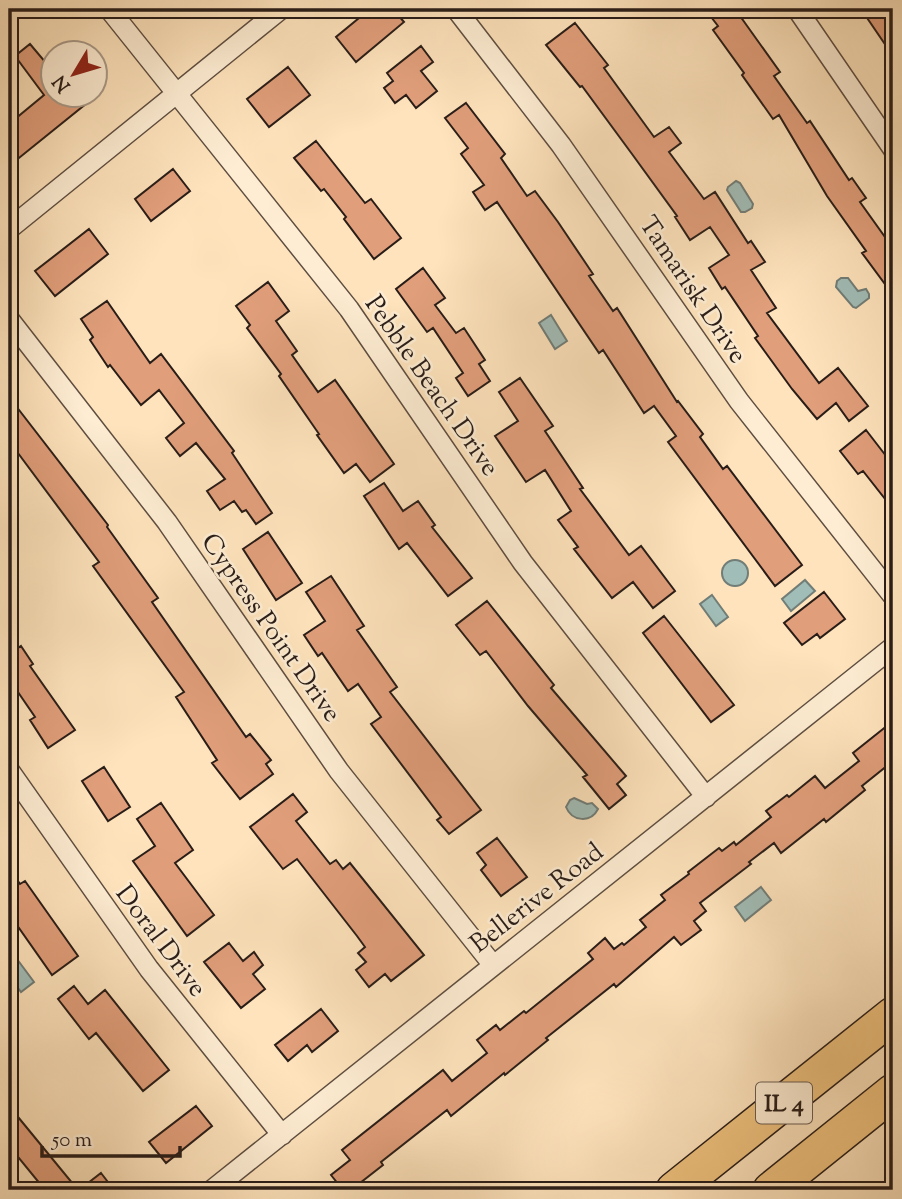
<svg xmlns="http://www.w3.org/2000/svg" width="902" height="1199" font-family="'Sorts Mill Goudy',serif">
<rect width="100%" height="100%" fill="#fee3bc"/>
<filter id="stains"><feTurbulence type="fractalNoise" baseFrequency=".00286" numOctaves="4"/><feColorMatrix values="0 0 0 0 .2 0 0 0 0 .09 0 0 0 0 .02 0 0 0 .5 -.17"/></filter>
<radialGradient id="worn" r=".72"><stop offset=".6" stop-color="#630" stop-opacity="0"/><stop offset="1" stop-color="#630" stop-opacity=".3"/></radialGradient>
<path fill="#a1bdb7" stroke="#717d77" stroke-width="2" d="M736,181L740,183L753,204L752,208L745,212H741L727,190L728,187Z
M841,278H848L858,291L866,289L869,294V298L856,308L853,307L836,287L837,281Z
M551,315L567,341L555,349L539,323Z
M722 573a13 13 0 1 1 26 0a13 13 0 1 1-26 0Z
M805,580L815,591L791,611L782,599Z
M712,595L728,617L716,626L700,604Z
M574,798L587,804L592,803L598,809C591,823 572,822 566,807L570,800Z
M761,887L771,900L745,921L735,907Z
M14,955L34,982L21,992L9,976V959Z"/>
<path fill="#e09e7a" stroke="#291d18" stroke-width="2" d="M370,9H393L404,22L356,62L336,37Z
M705,9H735L780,72L774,76L807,123L810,121L849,180L852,178L866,198L860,202L885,237L893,230V295L862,253L866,251L827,196L779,115L773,119L742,75L744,73L713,30L718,26Z
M861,9H893V56Z
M575,23L608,65L604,68L654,137L669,127L681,143L669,152L704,199L715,192L748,243L751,241L765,262L751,270L776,308L767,313L819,383L838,368L868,406L849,421L836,403L817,419L792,389L755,338L758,336L725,287L722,289L709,268L729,255L710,227L690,240L675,217L677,216L632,154L582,86L580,87L546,45Z
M30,44L52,70V94H80L87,103L9,166V124L44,95L15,56Z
M421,46L433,62L421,71L437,91L416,108L406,95L395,103L384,88L393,81L387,73Z
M288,67L310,95L269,127L247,99Z
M466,103L505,154L501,158L527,196L535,191L558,222L593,274L589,276L613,311L617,308L677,402L678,401L703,434L700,437L723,469L727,466L802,565L775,586L668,442L676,436L654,406L644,413L603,350L599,353L497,202L485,210L473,192L484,185L461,154L468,148L445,118Z
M316,141L365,203L371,199L401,238L374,259L344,219L346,217L324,189L321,191L294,158Z
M173,169L190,191L151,221L135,199Z
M89,229L108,254L55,296L35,271Z
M423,268L445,298L435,305L456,333L464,328L485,360L479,364L490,381L468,396L456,378L463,373L433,328L427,332L396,289Z
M268,282L289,311L276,321L297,351L292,355L318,392L335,380L394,464L370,482L356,464L344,473L317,435L319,434L279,376L281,374L247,328L250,325L236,306Z
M107,301L150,363L161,354L234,451L232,453L272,513L256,524L246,510L242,512L234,501L220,510L207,491L225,479L196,443L180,456L166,438L184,423L159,390L141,405L110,365L108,367L90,340L93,337L81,319Z
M520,378L553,426L545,431L583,488L580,489L629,555L641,546L675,591L653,608L633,582L612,598L574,549L578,547L558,520L571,511L545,470L526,482L495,436L518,421L499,392Z
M9,397L108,525L107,527L158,598L152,602L246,737L250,734L271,760L266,764L273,774L240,799L212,763L217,760L176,697L184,692L93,566L99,562L9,441Z
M866,430L893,465V509L863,471L858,474L840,451Z
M384,483L403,511L418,501L435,525L432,527L472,578L448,596L407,543L399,549L364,496Z
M268,532L302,583L276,600L243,549Z
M331,576L364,626L357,630L397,687L390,692L481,810L449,834L437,820L441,817L371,724L381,717L358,684L348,691L322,653L318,656L304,635L325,621L306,592Z
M824,592L845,619L820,638L817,634L802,645L784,623Z
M487,601L554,685L551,688L626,776L617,784L626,795L609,809L583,777L587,775L528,706L486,651L480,655L456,625Z
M664,616L734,705L711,722L643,633Z
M21,646L33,664L30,666L75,730L48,748L30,720L35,717L9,679V654Z
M893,721V761L862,786L865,790L826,822L824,819L781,853L774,843L749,862L751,864L700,903L706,911L694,921L701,930L681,945L674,937L616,987L614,984L546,1038L548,1040L505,1075L504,1073L451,1116L447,1110L381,1162L383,1165L351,1190H343L331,1175L350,1160L342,1150L443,1070L452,1081L487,1053L477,1040L496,1025L500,1030L524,1011L526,1013L593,959L588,953L605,938L614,949L622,943L624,945L646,927L640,920L665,900L661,895L689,874L688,872L719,848L722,851L734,842L736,845L771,817L766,811L787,795L789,797L815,776L825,788L859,761L853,753Z
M104,767L130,807L108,821L82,781Z
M293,794L307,812L296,821L330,864L336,860L343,869L350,863L424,955L391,981L385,974L369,987L356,970L366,962L358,953L365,947L357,936L297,859L283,869L250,827Z
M161,803L193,850L175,863L214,915L187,936L133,861L155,846L137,819Z
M497,838L527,877L501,896L481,870L486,865L477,853Z
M9,868L20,884L25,881L78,956L52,975L14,921L9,925Z
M229,943L243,961L254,952L263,965L253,974L265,989L241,1008L204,962Z
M74,986L88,1004L105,990L169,1070L143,1091L96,1033L89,1039L58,999Z
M321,1009L338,1031L312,1052L307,1045L288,1061L275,1045Z
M9,1106L78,1190H45L9,1146Z
M196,1106L212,1126L166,1163L149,1142Z
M101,1173L114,1190H79Z"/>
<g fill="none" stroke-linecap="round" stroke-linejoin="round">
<defs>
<path id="street" d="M109,9L349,309L523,563L706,797
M456,9L561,145L739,401L893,596
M797,9L893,149
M9,229L281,9
M9,319L167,522L339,771L493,965
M9,770L149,969L282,1135
M212,1190L893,647"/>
<path id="highway" d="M674,1190L893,1015
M771,1190L893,1092"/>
</defs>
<use href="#street" stroke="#5e4e41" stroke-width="22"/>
<use href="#highway" stroke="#291d18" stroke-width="38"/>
<use href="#street" stroke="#feedd3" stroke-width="19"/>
<use href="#highway" stroke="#efc27e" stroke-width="35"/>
</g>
<g text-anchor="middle" stroke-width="5" stroke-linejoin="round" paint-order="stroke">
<rect fill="#feedd3" stroke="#695b50" stroke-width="2" x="756" y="1082.5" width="56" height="41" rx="5"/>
<g font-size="24" font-weight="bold" fill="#291d18">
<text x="784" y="1111">IL 4</text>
</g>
<g font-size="26" fill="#291d18" stroke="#feedd3">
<text transform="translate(694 289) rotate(56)" y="9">Tamarisk Drive</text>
<text transform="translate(433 385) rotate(55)" y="9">Pebble Beach Drive</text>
<text transform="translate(272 627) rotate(55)" y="9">Cypress Point Drive</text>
<text transform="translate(536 897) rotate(-38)" y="9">Bellerive Road</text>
<text transform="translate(162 940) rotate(53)" y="9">Doral Drive</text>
</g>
</g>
<rect width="902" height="1199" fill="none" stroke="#fee3bc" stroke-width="35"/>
<rect x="10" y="10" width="881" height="1178" fill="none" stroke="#291d18" stroke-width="3.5"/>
<rect x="18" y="18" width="867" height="1164" fill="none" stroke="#291d18" stroke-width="2"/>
<g transform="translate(74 74) rotate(232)"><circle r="33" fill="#feedd3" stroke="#a99a88" stroke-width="2"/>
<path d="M0-5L12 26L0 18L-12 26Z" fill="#8f2418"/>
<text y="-10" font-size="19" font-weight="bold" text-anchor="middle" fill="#291d18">N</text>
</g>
<path d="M42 1146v10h138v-10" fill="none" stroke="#291d18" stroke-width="3.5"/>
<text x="52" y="1146" font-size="21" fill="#291d18" stroke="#feedd3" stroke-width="5" paint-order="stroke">50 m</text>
<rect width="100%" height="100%" filter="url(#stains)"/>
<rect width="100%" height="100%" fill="url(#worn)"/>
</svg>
